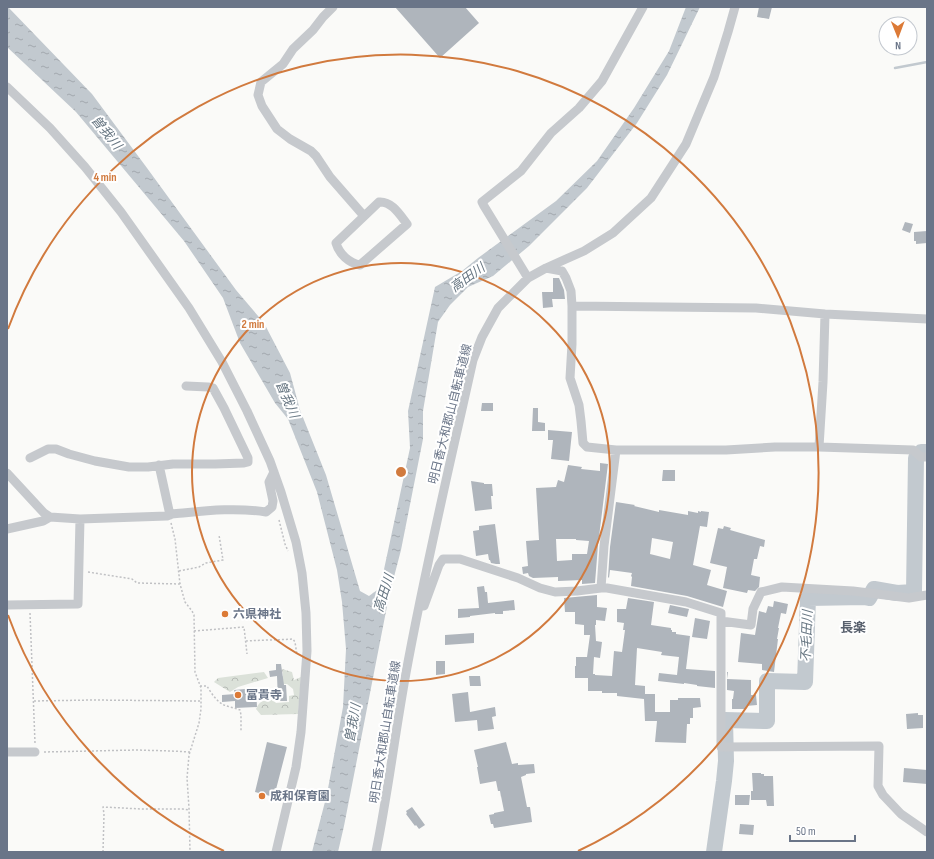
<svg xmlns="http://www.w3.org/2000/svg" width="934" height="859" font-family="'Sofia Sans Condensed','Noto Sans JP',sans-serif">
<defs>
<pattern id="forest-crowns" width="20" height="18" patternUnits="userSpaceOnUse"><rect width="20" height="18" fill="#dbe1d9"/><path d="M2 6a3 3 0 1 1 6 0M12 15a3 3 0 1 1 6 0" fill="none" stroke="#b6bbb6"/></pattern>
<pattern id="water-ripples" width="26" height="14" patternUnits="userSpaceOnUse"><rect width="26" height="14" fill="#c2c9cf"/><path d="M2 4q2-2 4 0t4 0M15 11q2-2 4 0t4 0" fill="none" stroke="#a2a8ae"/></pattern>
</defs>
<rect width="100%" height="100%" fill="#fafaf8"/>
<path fill="url(#forest-crowns)" d="M282,669L292,672L294,680L301,677L298,714L261,715L256,709C260,700 264,700 273,700L276,703L289,702V696L294,695L293,689L287,684H281L278,677L283,676Z
M264,672L268,678L238,687L230,692L214,682L218,678Z"/>
<path fill="url(#water-ripples)" d="M7,7H8L92,94L147,168L236,290L264,323L290,373L300,410L326,475L360,591L369,596L380,588L410,448L408,411L435,287L462,271L478,258L556,201L597,161L634,108L669,51L686,7H700L667,75L637,123L587,188L529,246L493,276L468,287L450,305L438,322L423,411V439L401,550L389,596L344,826L338,852H312L327,794L343,707L346,649L342,602L337,570L317,492L288,419L275,403L240,343L223,298L184,241L76,112L7,47Z"/>
<g fill="none" stroke-linecap="round" stroke-linejoin="round">
<path stroke="#c2c9cf" stroke-width="2.5" d="M895,68L927,62"/>
<path stroke="#c2c9cf" stroke-width="16" d="M714,852L724,781L726,761L725,720L767,721V681L805,682L808,598L864,597L869,598L874,589L897,593L914,592L916,458L921,452H927"/>
</g>
<path fill="#afb5bc" fill-rule="evenodd" d="M395,7H465L479,23L440,58Z
M759,7H772L769,19L757,17Z
M905,222L913,224L910,233L902,230Z
M927,231V243L916,244V241H914V232Z
M553,278H559L564,290L565,299H552L553,307L543,308L542,292H553Z
M482,403H493V411H481Z
M533,408H538V422L545,423V431H532Z
M548,430L572,432L569,461L551,459L553,440H548Z
M600,463L608,464L598,545L595,583L582,584V580L558,581V577L533,578L529,576L528,573L523,574L522,567L528,566L526,541L539,540L536,488L556,487L558,480L564,482L568,465L582,467L581,469L600,471ZM556,539H576V540L589,541L587,554H572V560L557,561Z
M663,470H675V481H662Z
M471,481L484,483V484H492L493,496H491L492,509L475,511Z
M616,502L635,505L634,506L659,512V510L688,515V511L698,513V511L701,512V511L709,512L707,527L700,526L693,565L711,570L707,585L727,591L723,607L687,596L631,586L632,577L631,576L632,573L610,570L609,578L608,577L610,547ZM652,538L673,542L670,559L650,554Z
M495,524L500,564H496L491,563L490,560H489L488,554L476,556L473,531L479,530V526Z
M724,526L731,528L730,530L765,540L764,547L760,546L757,559H754L751,575L760,577L759,587L755,591L748,590L747,593L723,588L727,567L710,563L718,528L723,529Z
M484,586L485,592H487L488,603L514,600L515,610L503,611V614H495V613L470,616V617L458,618V609L479,608L477,587Z
M597,595V607L607,608L605,621L596,620V625H595L596,641L602,642L600,658L594,657L593,674H595V675L612,676L614,651L622,652L625,630H623L624,623L617,622V609H626L628,598L654,602L651,625L671,628V630H672V632H676V634L690,636L686,669L715,671V688L697,686V685L684,683V684L658,681L659,673L677,675L679,657L661,655L662,652L637,648L635,685L645,686V694H655V712H670V700H678V698H700L701,707L693,708V718H690V724H687L686,743L655,742L657,721H645L644,699L617,696V693H602V691H588V678H575V666H576V657H587L590,635H584V625L575,624V612H565L564,598Z
M774,601L788,604L786,614L781,613L778,628H779L777,639H778L774,672L762,670V664L738,662L741,633L755,635L759,611L766,613L768,606L773,607Z
M670,605L689,609L687,617L668,613Z
M695,618L710,621L707,639L692,637Z
M474,633V643L445,645V635Z
M436,661H445V674L436,675Z
M276,664H281L284,685H286L287,701H278L277,676L270,677L269,671L276,670Z
M727,672H728L727,679L751,680V695H756L757,705L746,706V709H732V699H733L734,691L727,690Z
M469,676H480L481,686H470Z
M256,688L257,707L235,708V701L222,702V695L235,694L234,690Z
M468,692L470,712L495,707L496,716L492,717L494,729L478,731L477,720L455,722L452,694Z
M918,713V715H923V728L907,729L906,714Z
M267,742L287,747L274,797L255,792Z
M506,742L512,764L518,763V765L534,764L535,773L526,774V775L521,777L527,807H530L532,822L494,828L493,824H491L489,815L494,814V813L504,811L501,796V797L500,791H498L496,781L480,784L477,767H478L474,750Z
M904,768L927,770V784L903,782Z
M752,773H761V774H764V776H773L774,806H767L766,800H751V791H753Z
M735,795H750L749,805H735Z
M412,807L425,825L419,829L416,825L415,826L406,814L407,813L406,811Z
M740,824L754,825L753,835L739,834Z"/>
<g fill="none" stroke-linecap="round" stroke-linejoin="round">
<path stroke="#c0c1c4" stroke-width="1.5" stroke-dasharray="2 2" stroke-linecap="butt" d="M279,520L285,544L288,551
M171,523L175,539L180,584L185,602L192,611L194,615L195,672L201,688V709L199,723L189,755L187,778L189,808L190,852
M179,571L199,567L206,563L223,560L219,535
M88,572L126,578L132,579L137,583L180,584
M30,613L35,743
M194,631L244,627L247,654
M246,641C261,640 277,640 293,639L295,642L297,655
M200,686H207C211,693 217,702 224,705C229,707 235,708 240,710L241,715V732
M34,701L93,700L201,701
M44,752L137,750L171,751L190,752
M103,852L104,814L103,807L142,809H183L189,810"/>
<path stroke="#c6c9cd" stroke-width="9" d="M333,7L323,17L313,30L293,49L283,64L261,82L258,95L262,106L277,129L290,139L311,151L316,156L330,177L364,216
M7,87L50,128L85,167L121,212L189,308L222,362L247,411L270,461L281,492L296,542L302,573L306,613L307,651L301,732L296,767L276,852
M379,202C392,201 400,215 407,224L360,265C349,263 339,254 336,243Z
M546,268L562,271L566,278L571,291L572,306V344L570,378L579,405L581,421L583,443L587,447L616,450H726L775,447H819L913,450L921,457H927
M528,278L484,206L482,202L521,171L551,133L579,108L602,81L643,7
M572,306L756,308L825,314L927,319
M819,447L823,382L825,314
M30,458L48,449H56L69,454L95,461L129,467H148L173,464H215L244,463L248,462V458L224,408L213,388L208,387L186,386
M159,465L170,515
M7,473L44,513L50,517
M7,529L43,521L50,517L80,519L167,516L172,514C204,511 234,507 266,512L272,507L273,501L269,482L274,472
M601,588L604,546L616,450
M7,605L78,604L80,519
M424,606L439,565L443,559H460L518,578L540,588L555,592L577,591L601,588H607L686,602L721,613V747L879,746L878,786L883,795L901,814L927,832
M721,621L751,625L753,609L761,592L782,587L853,591L909,598L927,595
M7,752H35
M376,852C388,793 395,733 406,673C425,568 450,464 473,360L482,337L498,308L528,278L546,268L584,251L613,233L651,198L686,144L714,77L728,32L735,7"/>
</g>
<g fill="none" stroke="#d17a3e" stroke-width="2">
<circle cx="401" cy="472" r="209"/>
<path d="M224 851A418 418 0 0 1 8 615M8 329A418 418 0 1 1 578 851"/>
</g>
<g fill="#dc7a36" stroke="#fff" stroke-width="1.5">
<circle cx="225" cy="614" r="4"/>
<circle cx="238" cy="695" r="4"/>
<circle cx="262" cy="796" r="4"/>
</g>
<g text-anchor="middle" stroke-width="4" stroke-linejoin="round" paint-order="stroke">
<g font-size="12" fill="#6a7588" stroke="#fff">
<text transform="translate(450 414) rotate(-76)" y="4">明日香大和郡山自転車道線</text>
<text transform="translate(385 732) rotate(-81)" y="4">明日香大和郡山自転車道線</text>
</g>
<g font-size="12" font-weight="bold" fill="#6a7588" stroke="#fff" text-anchor="start">
<text x="233" y="618">六県神社</text>
<text x="246" y="699">富貴寺</text>
<text x="270" y="800">成和保育園</text>
</g>
<g font-size="13" font-style="italic" fill="#677682" stroke="#fff">
<text transform="translate(107 132) rotate(51)" y="5">曽我川</text>
<text transform="translate(467 277) rotate(-36)" y="5">高田川</text>
<text transform="translate(288 399) rotate(67)" y="5">曽我川</text>
<text transform="translate(383 593) rotate(-73)" y="5">高田川</text>
<text transform="translate(806 636) rotate(-88)" y="5">不毛田川</text>
<text transform="translate(352 723) rotate(-80)" y="5">曽我川</text>
</g>
<g font-size="13" font-weight="bold" fill="#58606d" stroke="#fff">
<text x="853" y="632">長楽</text>
</g>
</g>
<circle cx="401" cy="472" r="6" fill="#d17a3e" stroke="#fff" stroke-width="2"/>
<g font-size="12" text-anchor="middle" font-weight="bold" fill="#d17a3e" stroke="#fff" stroke-width="4" stroke-linejoin="round" paint-order="stroke">
<text x="105" y="181">4 min</text>
<text x="253" y="328">2 min</text>
</g>
<rect width="934" height="859" fill="none" stroke="#6a7588" stroke-width="16"/>
<g transform="translate(898 36) rotate(179)"><circle r="19" fill="#ffffff" stroke="#c3c8cf"/>
<path d="M0-3L7 15L0 10L-7 15Z" fill="#dc7a36"/>
<text y="-6" font-size="11" font-weight="bold" text-anchor="middle" fill="#6a7588">N</text>
</g>
<path d="M790 835v6h65v-6" fill="none" stroke="#6a7588" stroke-width="2"/>
<text x="796" y="835" font-size="12" fill="#6a7588" stroke="#ffffff" stroke-width="3" paint-order="stroke">50 m</text>
</svg>
